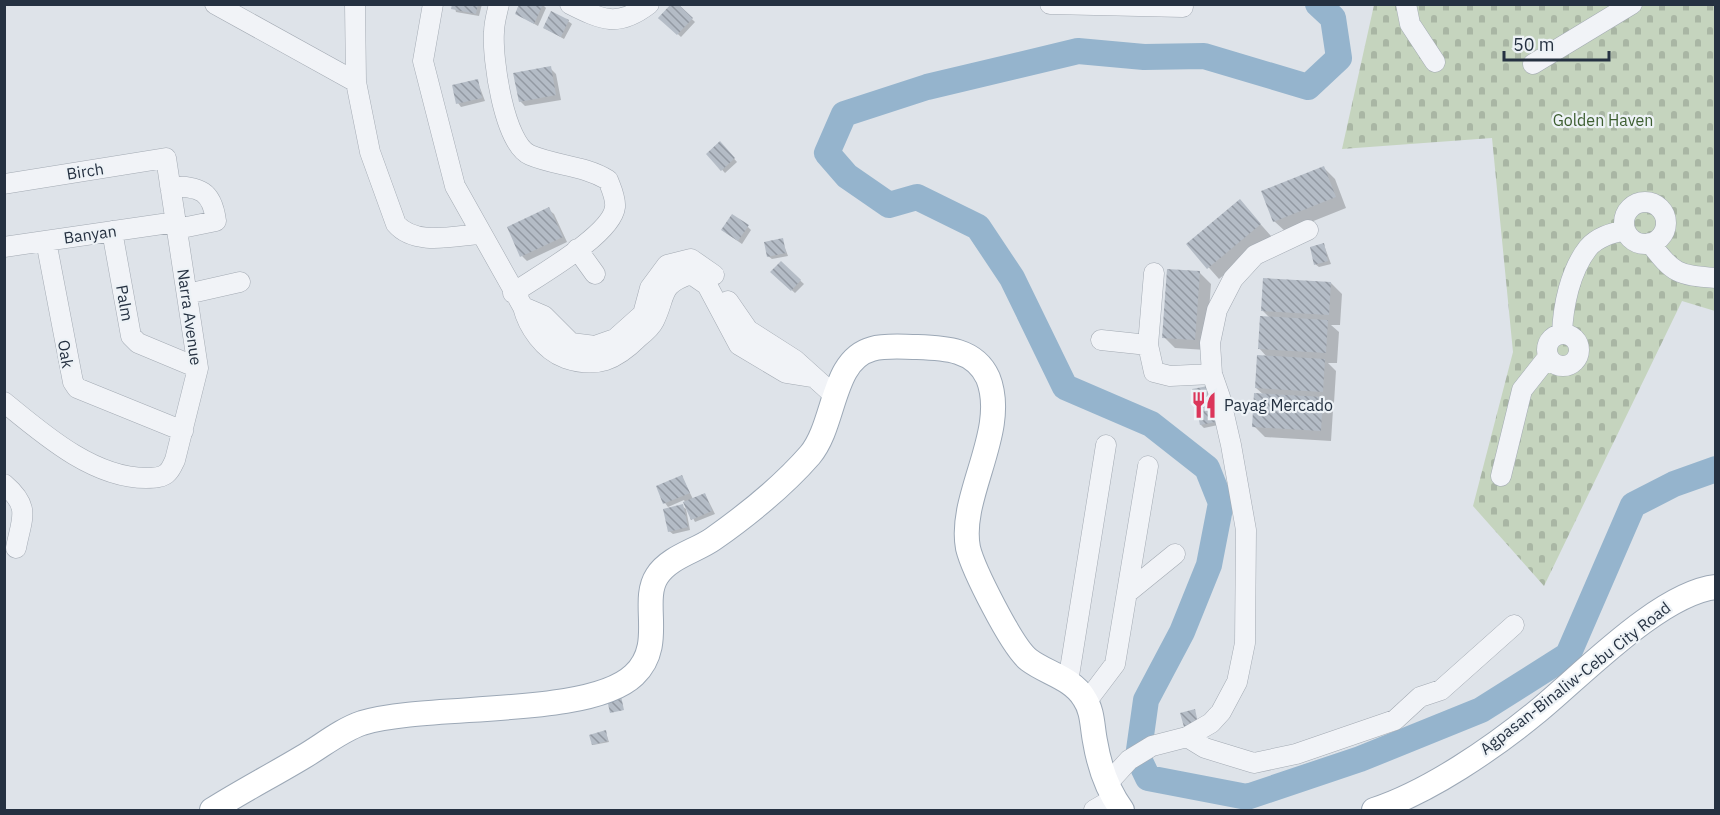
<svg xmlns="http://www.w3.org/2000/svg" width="1720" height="815" font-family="'IBM Plex Sans',sans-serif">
<defs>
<pattern id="cemetery-stones" width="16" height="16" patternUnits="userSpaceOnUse" patternTransform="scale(1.5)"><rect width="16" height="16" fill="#c5d4be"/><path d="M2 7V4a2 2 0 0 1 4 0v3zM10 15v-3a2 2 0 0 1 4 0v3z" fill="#a9b6a4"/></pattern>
<pattern id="building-back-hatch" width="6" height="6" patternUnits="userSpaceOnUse" patternTransform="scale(1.5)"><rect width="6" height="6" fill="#b4bcc6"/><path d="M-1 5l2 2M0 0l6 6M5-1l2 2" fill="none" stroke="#9299a2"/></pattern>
</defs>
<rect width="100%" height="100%" fill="#dee3e9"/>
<path fill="url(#cemetery-stones)" d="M1374,5H1715V311L1682,301L1544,586L1473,506L1513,352L1492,138L1342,149Z"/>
<path fill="#0003" d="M454,4H482L479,16L456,12Z
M542,4L546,8L538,26L517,14Z
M676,4L695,22L681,37L661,18Z
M568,21L572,24L564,39L544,28Z
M550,68L556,74L561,100L525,106L520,101Z
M477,80L485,101L461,107L458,103Z
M720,143L737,162L725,173L708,154Z
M1324,168L1335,179L1346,208L1286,232L1274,221Z
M1240,201L1271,236L1219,279L1188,244Z
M548,209L554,214L567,242L527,261L522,256Z
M748,227L751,230L742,244L726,233Z
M782,240L788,256L772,259L768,256Z
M1324,245L1331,264L1319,267L1315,264Z
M781,263L804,284L795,293L772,272Z
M1200,273L1211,284L1206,350L1175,348L1164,337Z
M1331,283L1342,294L1340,325H1331L1339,332L1337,363H1328L1336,371L1334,403L1326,402L1333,410L1331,441L1265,437L1254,426L1264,395L1256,388L1267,357L1259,348L1270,318L1262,310Z
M1194,390L1218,425L1204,428L1201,425Z
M682,477L693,499L705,494L715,514L695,522L684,500L668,507L665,503Z
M682,506L686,509L690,530L673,534L669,531Z
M606,733L609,742L593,745L591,736Z"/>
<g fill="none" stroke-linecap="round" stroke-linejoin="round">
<path stroke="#95b4cd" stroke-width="26" d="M1318,4L1333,18L1339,58L1308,87L1204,56L1144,57L1078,51L927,87L844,114L827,153L847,176L889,205L917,197L978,227L1012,278L1065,387L1151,424L1207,468L1221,503L1209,565L1182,632L1146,700L1138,757L1148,778L1247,797L1360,759L1481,710L1568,655L1633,505L1674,484L1716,469"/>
</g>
<path fill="url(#building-back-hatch)" d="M452,4H478L476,14L451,9Z
M519,4H543L534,24L515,14Z
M671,4H678L693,18L677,35L658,18Z
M551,11L569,20L561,37L543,28Z
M551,66L556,95L519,102L513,73Z
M478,79L482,98L456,104L452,85Z
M720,141L735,158L721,171L706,154Z
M1324,166L1336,197L1273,222L1261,191Z
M1240,199L1261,224L1207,269L1186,244Z
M549,207L563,237L520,257L507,227Z
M732,214L749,225L738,241L721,230Z
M783,238L786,253L767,257L764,242Z
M1324,243L1328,261L1314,265L1310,247Z
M781,261L801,280L791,291L770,272Z
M1167,269L1200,271L1195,340L1162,338Z
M1263,278L1331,282L1329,315L1261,311Z
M1260,316L1328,320L1326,353L1258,349Z
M1257,355L1325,359L1323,392L1255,388Z
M1208,386L1216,422L1200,425L1192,389Z
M1254,393L1323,397L1321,431L1252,427Z
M682,475L690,493L663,504L656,486Z
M705,493L712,511L691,520L683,502Z
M683,504L688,527L668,532L663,509Z
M621,696L624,710L610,713L607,699Z
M1195,709L1198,723L1184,727L1180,713Z
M606,730L608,741L592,745L589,735Z"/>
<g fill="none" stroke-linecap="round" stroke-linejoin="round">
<defs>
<path id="minor" d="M215,4L356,82
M355,4L356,82L370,152L396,224C415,246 453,236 480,234
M433,4L423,61L455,186L523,307C528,327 544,350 565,358C597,369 616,360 639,337C644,333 651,327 654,321C667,295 658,285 691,274L707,285L739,345L786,373L811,377
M499,4C497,13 494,23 494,32C492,58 504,144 530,155C556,166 583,165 608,180C611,188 616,198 615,207C612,235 536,277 513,293
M570,4C602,20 618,28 649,4
M1050,4L1183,7
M1406,4L1410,24L1435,62
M1533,64L1632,4
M4,184L166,158L198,368L175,460C173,464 171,469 168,472C163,478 153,478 146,478C93,478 43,434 4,402
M170,186C200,187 212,190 216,221L177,229
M1624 223a21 21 0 1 1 42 0a21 21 0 1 1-42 0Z
M112,231L131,336L138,343L198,368
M46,241L73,382L77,388L183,431
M1650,243C1674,274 1677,275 1716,278
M4,247L176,222
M577,249L595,274
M1154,273L1148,345L1154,372L1170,376L1212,374
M187,294L240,282
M728,301L748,330L795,360L835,396
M523,307L544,316L571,343L595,346L615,339L643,314L650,288L667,265L691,259L714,275
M1547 350a16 16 0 1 1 32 0a16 16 0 1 1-32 0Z
M1562,334C1563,306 1570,271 1588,248C1597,237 1612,233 1625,230
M1101,340L1148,345
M1501,476L1522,390L1548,357
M4,484C31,507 22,517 16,548
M1127,593L1175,554
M1068,682L1106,445
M1087,701L1115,664L1148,466
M1187,737L1205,748L1254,763L1296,754L1395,720L1420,697L1441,690L1514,625
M1108,783L1129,760L1152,746L1187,737L1211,723L1221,712L1237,682L1245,643L1246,530L1231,445L1220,397L1212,374L1210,343L1217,310L1233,279L1255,255L1308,230
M1094,810L1113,799"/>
<path id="major" d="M212,810C242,791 273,775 303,757C322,746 341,730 362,723C427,703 589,718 634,675C666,645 640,602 657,576C669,557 696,551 713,539C747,515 783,486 810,455C836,424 831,360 872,349C886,345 903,347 917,347C945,348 975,349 988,378C1009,431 958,496 968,548C973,569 1012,647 1029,660C1046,673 1072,678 1084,698C1093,711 1092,726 1095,741C1099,765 1108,791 1122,810
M1374,810C1429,792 1493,748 1538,711C1582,675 1660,593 1716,587"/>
</defs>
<use href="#minor" stroke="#a3aab3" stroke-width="21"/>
<use href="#major" stroke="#9ca8b6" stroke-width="26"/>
<use href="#minor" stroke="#f1f3f7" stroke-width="20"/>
<use href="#major" stroke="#fff" stroke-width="24"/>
</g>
<defs>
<symbol id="restaurant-bare" viewBox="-9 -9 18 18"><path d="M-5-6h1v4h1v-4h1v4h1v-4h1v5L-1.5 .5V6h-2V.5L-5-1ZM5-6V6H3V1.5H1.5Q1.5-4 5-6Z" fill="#db365a" stroke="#edf2f6" stroke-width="2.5" paint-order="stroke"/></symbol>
</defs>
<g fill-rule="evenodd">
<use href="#restaurant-bare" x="1185" y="386" width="38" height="38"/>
</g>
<g text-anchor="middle" stroke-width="4.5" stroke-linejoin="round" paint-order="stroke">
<g font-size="16" fill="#3d5e31" stroke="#edf2f6">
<text x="1603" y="126">Golden Haven</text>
</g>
<g font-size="16" fill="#253141" stroke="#edf2f6">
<text transform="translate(85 171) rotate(-9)" y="6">Birch</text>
<text transform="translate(90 234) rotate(-8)" y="6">Banyan</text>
<text transform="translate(125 303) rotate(80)" y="6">Palm</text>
<text transform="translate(190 317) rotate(82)" y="6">Narra Avenue</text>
<text transform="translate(66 354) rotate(80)" y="6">Oak</text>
<text transform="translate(1575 678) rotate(-38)" y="6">Agpasan-Binaliw-Cebu City Road</text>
</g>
<g font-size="16" fill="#253141" stroke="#edf2f6" text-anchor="start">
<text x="1224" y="411">Payag Mercado</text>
</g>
</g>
<rect width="1720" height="815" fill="none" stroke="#253141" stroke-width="12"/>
<path d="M1504 51v9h105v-9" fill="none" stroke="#253141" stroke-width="3"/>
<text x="1513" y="51" font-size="18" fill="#253141" stroke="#edf2f6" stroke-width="4.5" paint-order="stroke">50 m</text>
</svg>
